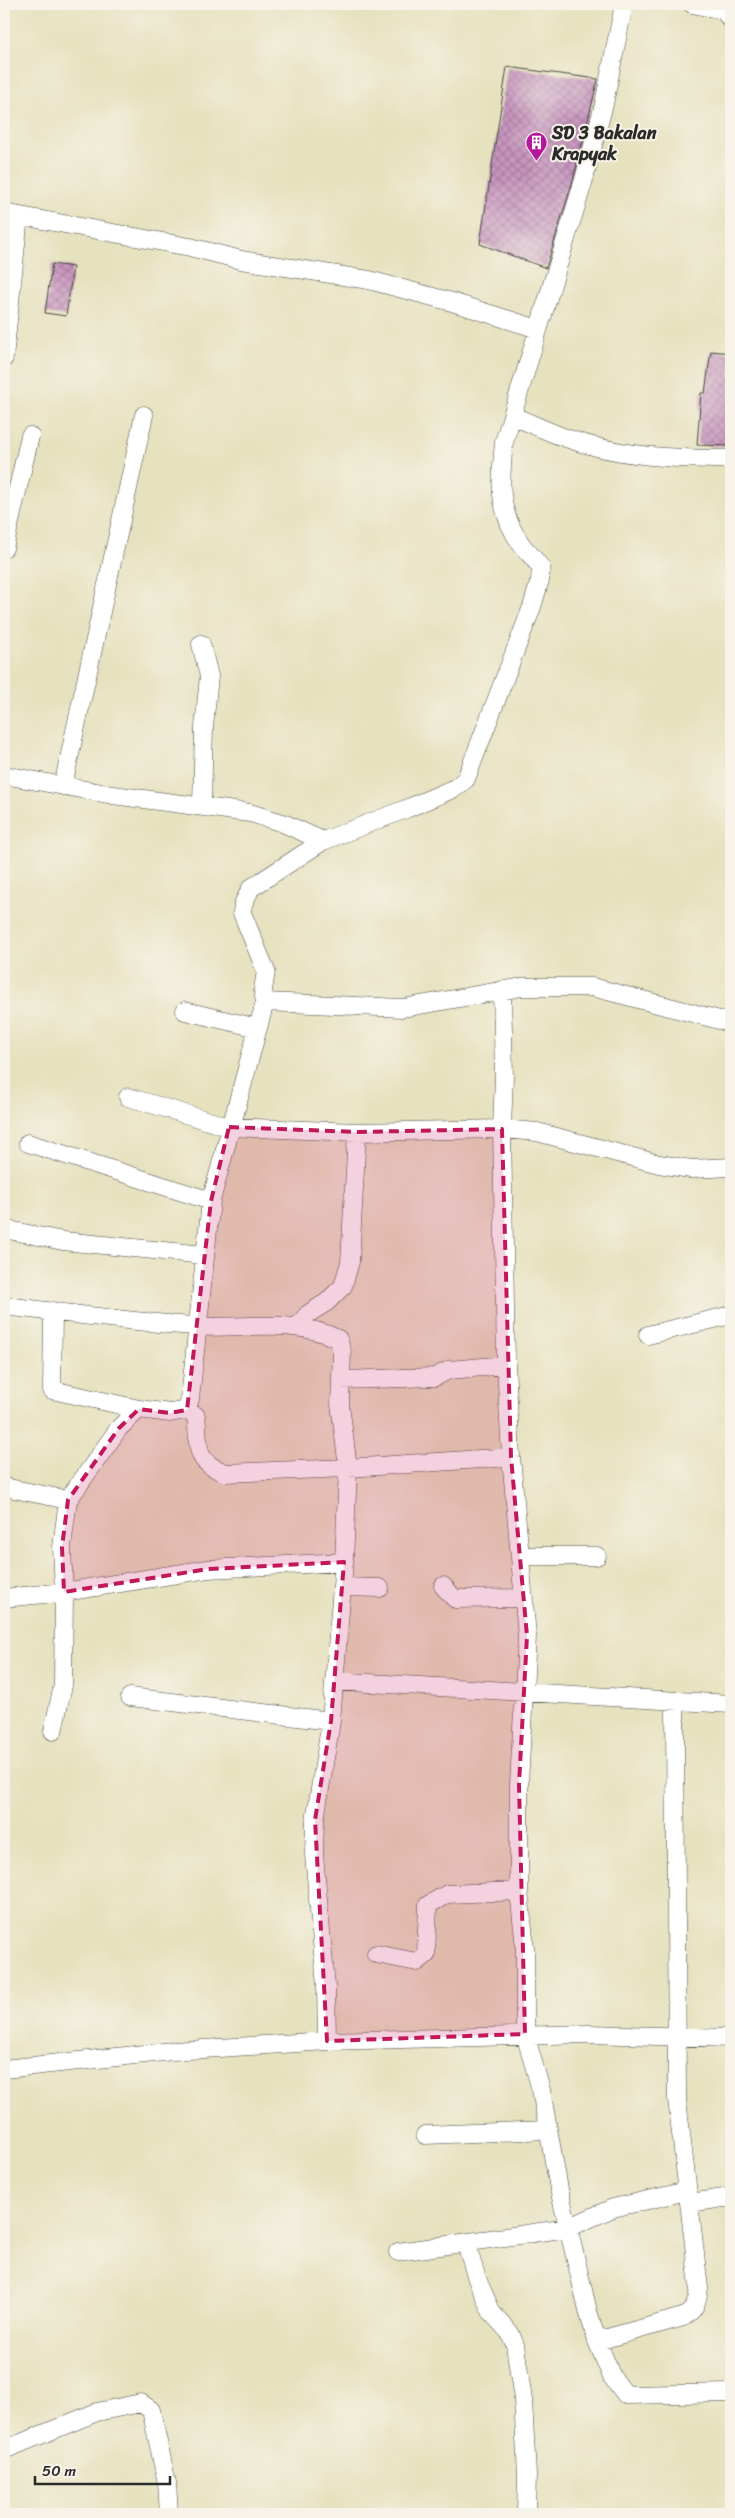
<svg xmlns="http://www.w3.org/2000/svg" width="735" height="2518" font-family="Sriracha,sans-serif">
<defs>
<pattern id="building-cross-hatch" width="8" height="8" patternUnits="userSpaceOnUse" patternTransform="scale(1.25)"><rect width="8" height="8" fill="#c996c0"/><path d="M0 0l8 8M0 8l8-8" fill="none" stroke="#a37b9c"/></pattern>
</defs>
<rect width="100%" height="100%" fill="#f7f3e8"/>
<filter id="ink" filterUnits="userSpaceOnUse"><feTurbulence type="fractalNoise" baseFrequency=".02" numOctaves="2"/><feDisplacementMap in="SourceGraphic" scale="10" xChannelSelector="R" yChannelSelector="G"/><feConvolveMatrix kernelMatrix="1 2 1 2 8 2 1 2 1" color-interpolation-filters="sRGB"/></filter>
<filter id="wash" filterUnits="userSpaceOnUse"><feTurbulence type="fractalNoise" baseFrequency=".0096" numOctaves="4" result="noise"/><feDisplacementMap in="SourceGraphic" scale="20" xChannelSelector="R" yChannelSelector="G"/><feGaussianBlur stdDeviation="1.12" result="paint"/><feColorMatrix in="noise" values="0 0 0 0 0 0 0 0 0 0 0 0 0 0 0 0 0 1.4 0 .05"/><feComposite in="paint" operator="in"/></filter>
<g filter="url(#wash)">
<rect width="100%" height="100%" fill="#e6e1be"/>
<g id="blocks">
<path fill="url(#building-cross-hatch)" d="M507,67L598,79L573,180L546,268L480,244Z
M52,264L73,267L66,316L45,313Z
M711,351L731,353V446L697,445L701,393H705Z"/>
</g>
</g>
<g filter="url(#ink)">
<use href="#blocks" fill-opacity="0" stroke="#474641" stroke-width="1"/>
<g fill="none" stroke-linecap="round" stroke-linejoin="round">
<defs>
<path id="minor" d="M692,4L723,10L731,20
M4,213L190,247L241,260L369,280L452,302L538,329
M4,358L19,216
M513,416C530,423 546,431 563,437C618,457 674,459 731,459
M4,548L30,436
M201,644L209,676L204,727L202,806
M4,775L113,795L250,813L283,823L323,841
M63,786L144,415
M502,990L504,1075L502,1129L506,1365L511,1457L527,1636L519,1784V1891L525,1948V2034L541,2090L559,2189L588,2311L597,2341L612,2377L626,2395L731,2393
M265,1002L403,1008L522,987H592L731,1023
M185,1011L258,1028
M128,1097L229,1127L357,1132L502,1129L537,1132L659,1164L691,1169L731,1167
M28,1143L211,1201
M4,1229L63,1241L204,1255
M4,1306C67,1313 131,1322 194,1326C242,1330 294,1317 338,1339L342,1352L340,1404L348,1468L344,1562L331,1721L315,1820L314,1855L326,1986L327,2041
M53,1311L52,1390L139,1409
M298,1326L308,1314L327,1302L343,1286L350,1262L357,1132
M648,1335L731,1315
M341,1380L435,1377L449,1370L506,1365
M187,1410L196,1416C200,1447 192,1461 226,1473L348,1468L511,1457
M4,1487L68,1500
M520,1556H597
M443,1586L455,1599L524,1598
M342,1587L380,1588
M4,1598L64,1592L208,1569L344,1562
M334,1681L731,1704
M130,1697L331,1721
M53,1731L63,1685L64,1592L62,1547L68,1500L119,1428L139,1409L170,1413L187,1410L190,1399L211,1201L265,1002L263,990L266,971L242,913L243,904L251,888L323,841L406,809L455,788L466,779L532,607L540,580L541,568C535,559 527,552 521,544C497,510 500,481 504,442L583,183L604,104L624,4
M376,1954L417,1962L426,1955L428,1905L447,1894L519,1891
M4,2069L173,2051L327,2041L588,2034L731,2038
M425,2135L548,2130
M689,2203L731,2197
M466,2243L477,2279L492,2313L510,2333L515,2345L523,2400L527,2475L526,2514
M398,2252L568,2228L613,2208L687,2191
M597,2341L683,2317C696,2310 697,2302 699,2288L677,2099L675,1701
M4,2450L97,2412L141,2403L151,2410L167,2483L169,2514"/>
</defs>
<use href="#minor" stroke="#474641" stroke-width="19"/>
<use href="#minor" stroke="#fff" stroke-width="18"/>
</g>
</g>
<path fill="#c2185b" fill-opacity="0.2" stroke="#c2185b" stroke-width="4" stroke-dasharray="10 6" stroke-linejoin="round" d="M229,1127L357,1132L502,1129L511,1457L527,1636L519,1784L525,2034L327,2041L315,1820L331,1721L344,1562L208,1569L64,1592L62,1547L68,1500L119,1428L139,1409L170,1413L187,1410L211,1201Z"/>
<defs>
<symbol id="building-pin" viewBox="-11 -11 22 30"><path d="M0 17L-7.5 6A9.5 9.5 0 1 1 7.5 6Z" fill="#b5179e" stroke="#f7f3e8"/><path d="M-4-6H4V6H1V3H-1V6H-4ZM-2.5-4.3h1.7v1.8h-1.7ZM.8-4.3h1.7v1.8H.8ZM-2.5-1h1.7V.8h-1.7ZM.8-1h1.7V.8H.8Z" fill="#fff"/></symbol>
</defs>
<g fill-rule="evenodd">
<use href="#building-pin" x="524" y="130" width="25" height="34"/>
</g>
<g text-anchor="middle" stroke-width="4" stroke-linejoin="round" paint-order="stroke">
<g font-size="18" font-weight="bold" fill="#2b2b2b" stroke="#f7f3e8" text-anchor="start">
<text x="552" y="139">SD 3 Bakalan<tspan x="552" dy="21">Krapyak</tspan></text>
</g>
</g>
<rect width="735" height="2518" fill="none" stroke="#f7f3e8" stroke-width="20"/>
<path d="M35 2476v8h135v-8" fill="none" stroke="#2b2b2b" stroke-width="2.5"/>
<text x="42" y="2476" font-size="15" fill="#2b2b2b" stroke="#f7f3e8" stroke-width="4" paint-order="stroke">50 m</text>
</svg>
